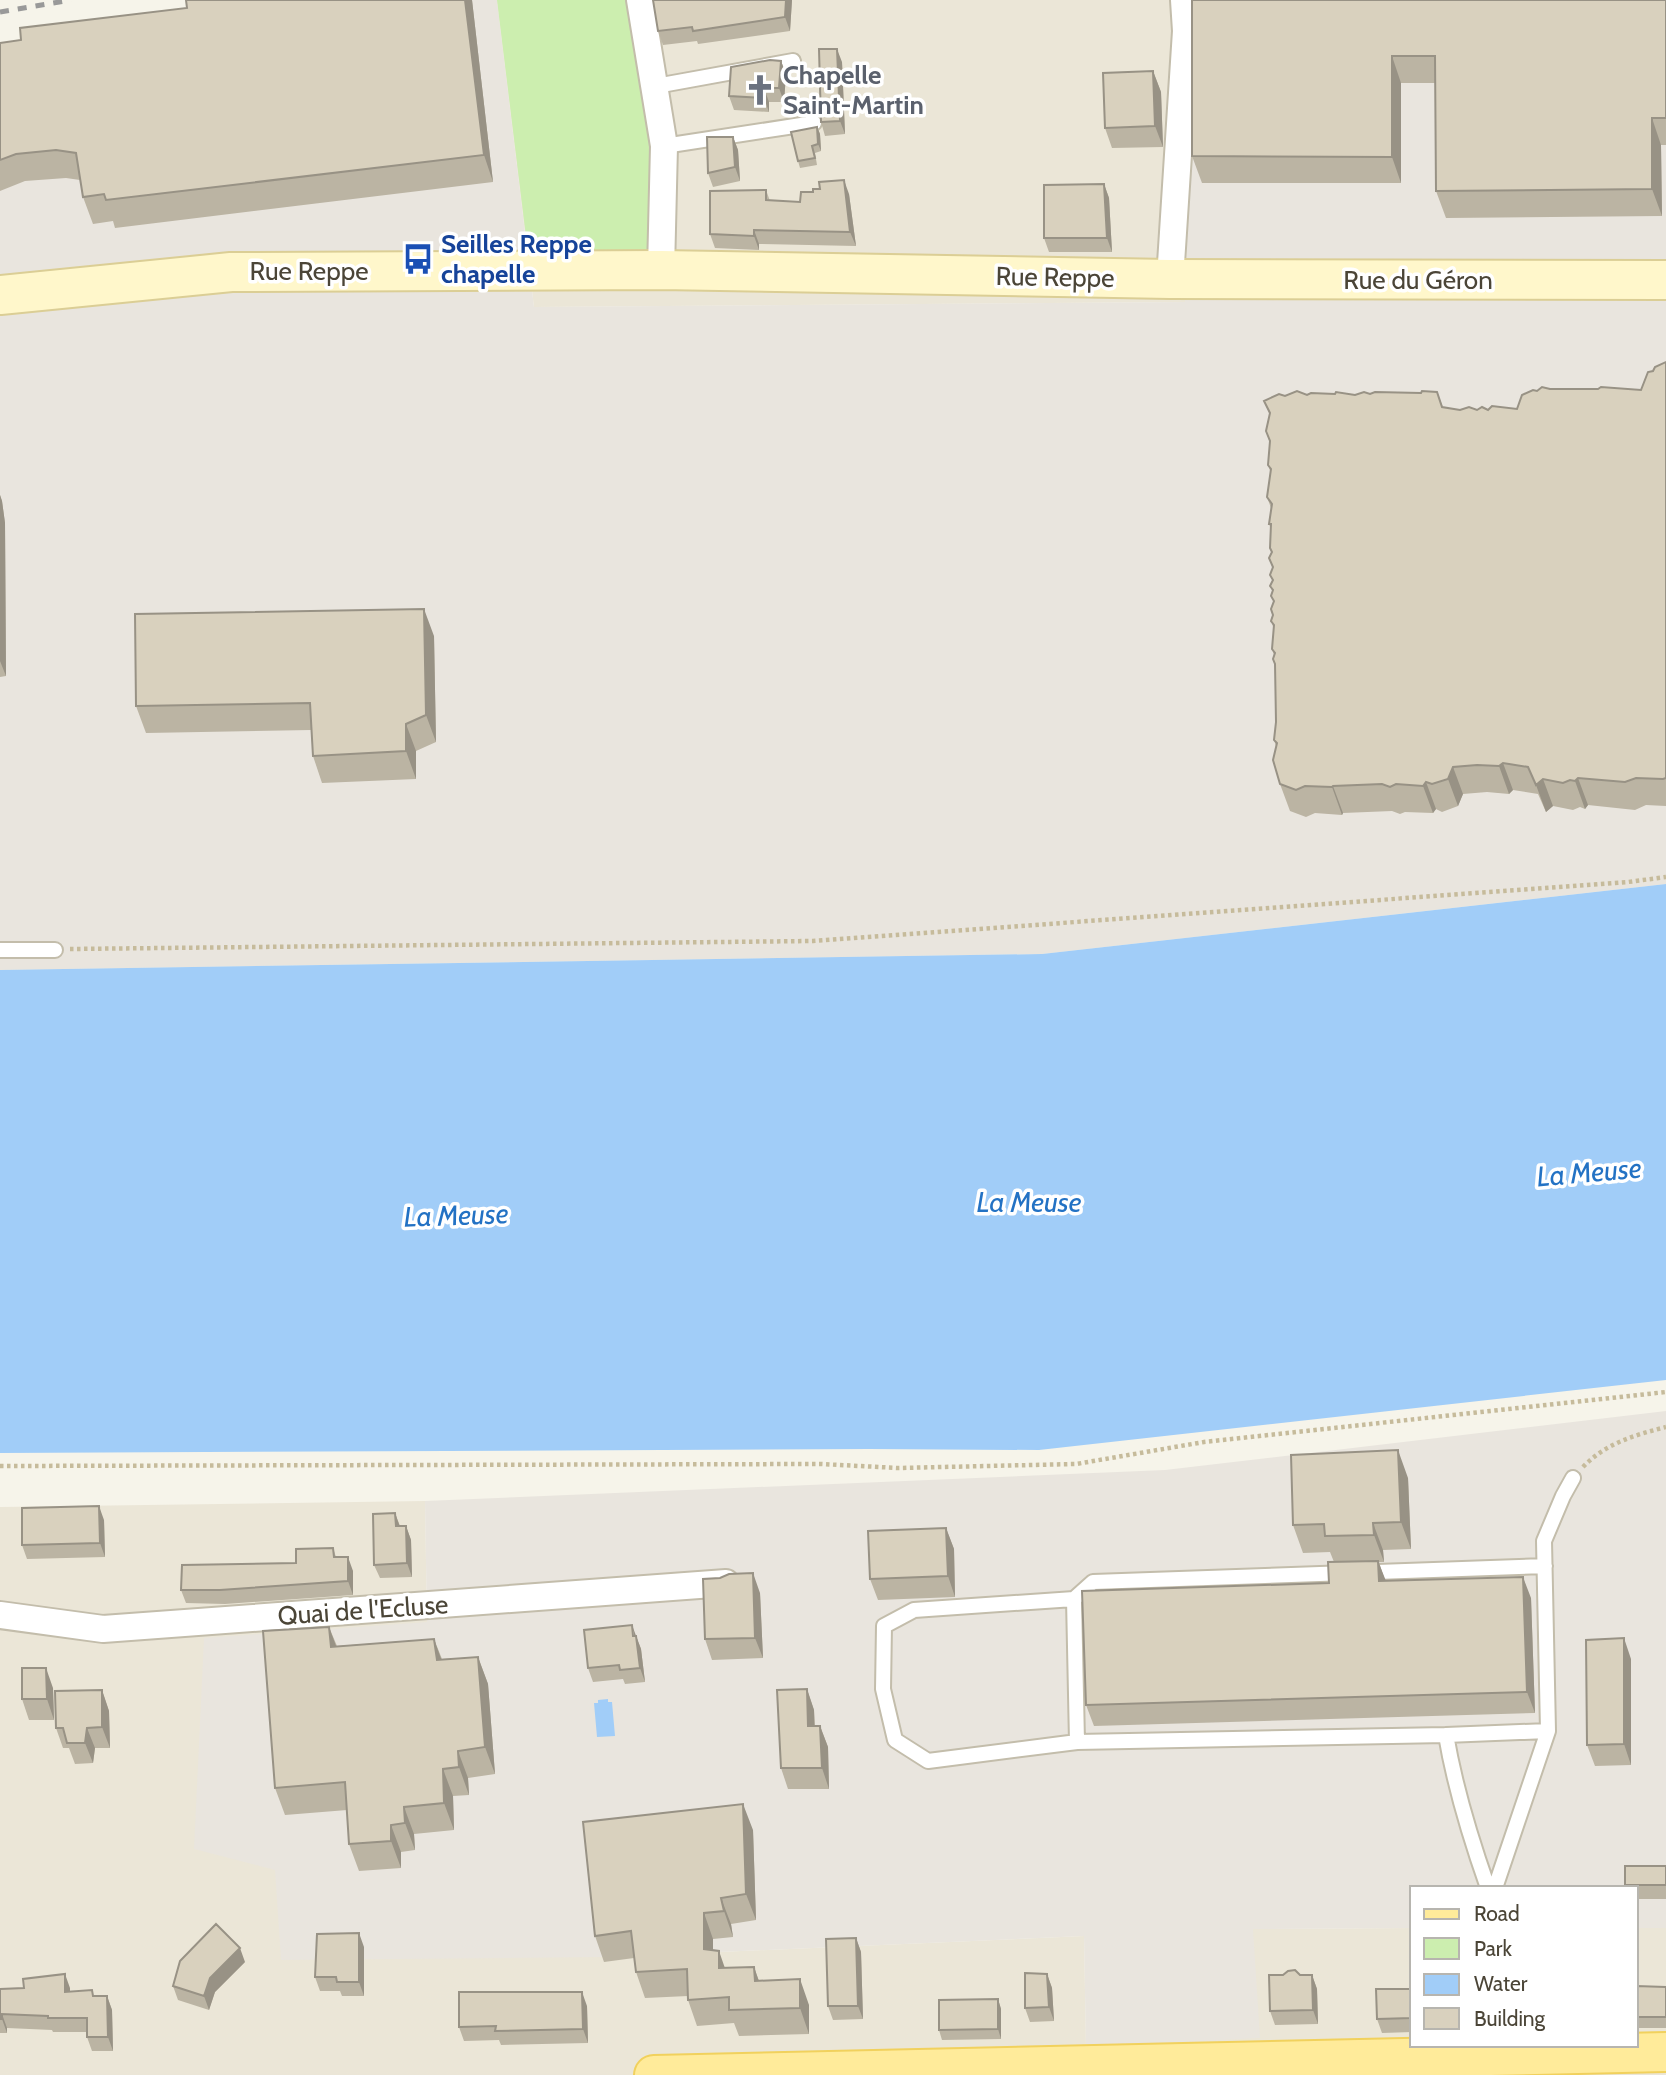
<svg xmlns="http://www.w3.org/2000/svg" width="1666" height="2075" font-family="Cabin,sans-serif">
<rect width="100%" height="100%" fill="#f6f4ea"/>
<path fill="#ebe6d7" d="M497,0H1193L1194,29L1185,302L534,307Z
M425,1501L427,1622L276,1870L607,1957L1084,1936L1086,2046L1253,1929L1412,1928V2045H1636V1928H1666V2075H0V1507Z"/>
<path fill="#e9e5de" d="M253,0H497L534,307L1185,302L1194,29L1666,0V884L1042,954L0,970V46Z
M1666,1411V1928H1636V1888H1412V1928L1253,1929L1260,2038L1086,2047L1084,1936L607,1957L281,1960L275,1870L194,1849L204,1638L427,1622L425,1501L1165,1470Z"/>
<path fill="#cceeaf" d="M497,0H640L662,255L528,253Z"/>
<path fill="#a1cdf8" d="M1666,884V1380L1039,1450L869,1449L0,1453V970L1042,954Z
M608,1699V1702H612L615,1736L597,1737L594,1703H598V1700Z"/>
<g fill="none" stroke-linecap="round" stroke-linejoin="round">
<defs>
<path id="service" d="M656,86L793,61
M664,146L814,123
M0,950H55
M1074,1599L914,1610L884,1626L883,1689L895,1740L928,1761L1077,1742
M1446,1735L1077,1742L1074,1599L1093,1582L1545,1566
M1488,1888C1470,1837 1455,1788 1446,1735L1548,1731
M1495,1888L1548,1731L1544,1541L1563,1496L1573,1478"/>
<path id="minor" d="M640,0L664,146L661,270
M1170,279L1186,31L1184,0
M0,1615L103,1629L726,1583"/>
<path id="secondary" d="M0,295L231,272L661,270L1170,279L1666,280"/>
<path id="primary" d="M654,2075L1666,2052"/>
</defs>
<use href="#service" stroke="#c3bdab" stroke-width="18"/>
<use href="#minor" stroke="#c3bdab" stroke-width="30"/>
<use href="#secondary" stroke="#dbce95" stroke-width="42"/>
<use href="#primary" stroke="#f1d15d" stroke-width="42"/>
<path stroke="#c6bb9b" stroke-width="4.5" stroke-dasharray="3.5 3.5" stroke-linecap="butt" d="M70,949L813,941L1628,882L1666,877
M0,1466L821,1464L898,1468L1076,1464L1204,1442L1666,1392
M1583,1467C1606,1443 1635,1435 1666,1427"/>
<use href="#service" stroke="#fff" stroke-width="14"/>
<use href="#minor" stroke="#fff" stroke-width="26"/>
<use href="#secondary" stroke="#fff7cb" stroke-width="38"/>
<use href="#primary" stroke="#ffeb9a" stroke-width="38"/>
<path stroke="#999" stroke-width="5" stroke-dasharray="9 9" stroke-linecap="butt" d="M0,12L71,0"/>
</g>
<path fill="#bbb4a3" d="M472,0L493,182L115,228L113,221L93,224L83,197L80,180L66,178L25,181L0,191V43Z
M792,0L790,31L698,44L697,41L663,45L658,31Z
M1192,0H1666V145H1661L1662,216L1446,218L1436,191L1435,83H1401V183H1202L1192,156Z
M781,61L786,74L784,102H769V112L734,110L729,96Z
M842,62L845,134L825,136L821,122Z
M1153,71L1161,92L1163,147L1112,148L1105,128Z
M817,127L820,134L821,151L815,153L817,165L800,168L798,161Z
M733,137L738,150L740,181L713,187L708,173Z
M1104,184L1109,198L1112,252H1049L1044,238Z
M766,190L770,201L800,202L849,194L856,246L759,244V250L715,248L710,234Z
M1666,362V806L1646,805L1635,810L1588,805L1585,809L1580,807L1573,810L1553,806L1546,812L1538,794L1513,790L1509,794L1487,792L1463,794L1458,806L1442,812L1436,809L1433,813L1405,812L1400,814L1392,811L1343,813L1342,815L1315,813L1306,817L1290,811L1280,784L1276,746L1274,740L1276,722L1275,665L1274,655L1272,649L1274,629L1271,621L1273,615L1274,602L1271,596L1273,592L1270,586L1273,581V568L1269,558L1272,553L1271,529L1269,524L1271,508L1267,497L1271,473L1268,465L1270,443L1266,431L1270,415L1264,401L1285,396L1355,395L1437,392L1443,407L1460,410L1517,409L1537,391L1550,389L1641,390L1653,371Z
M0,495L2,501L5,523L6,676L0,677Z
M434,636L436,742L416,751V779L322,783L313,756L311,730L146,733L136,706Z
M1408,1478L1411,1549L1383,1550L1384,1562H1379L1385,1581L1531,1598L1535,1713L1094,1726L1086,1705L1329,1583L1334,1562L1330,1552L1303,1553L1293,1525Z
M395,1513L400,1526H406L411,1540L412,1577L380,1578L374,1565Z
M104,1520L105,1557L27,1559L22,1545Z
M946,1528L954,1549L955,1597L878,1600L870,1579Z
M333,1548L336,1557L353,1571V1595L225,1604L186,1603L181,1590L296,1563Z
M760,1593L763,1658L712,1660L705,1639Z
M329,1627L337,1646L434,1639L442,1659L478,1657L488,1684L495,1774L468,1778L469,1795L453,1796L454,1830L414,1834L415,1850L401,1852V1868L359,1871L349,1844L347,1810L285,1815L275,1788Z
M636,1636L641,1649L645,1682L625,1684L623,1679L593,1682L588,1668Z
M1631,1659V1765L1595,1766L1587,1745Z
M53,1688L54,1720H29L22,1699Z
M807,1689L814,1710L815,1726H820L828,1747L829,1789H788L781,1768Z
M102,1690L109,1711L110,1748H95L93,1763L75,1764L69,1748H63L56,1728Z
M753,1830L756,1920L731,1924L733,1937L713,1939V1950L725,1968L754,1967L759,1981L809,2005V2034L739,2036L734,2023L697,2026L688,2000V1996L645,1998L636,1972L634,1958L604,1962L595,1936Z
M1666,1866V1899H1636V1888H1626L1625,1885Z
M856,1938L861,1952L863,2019L833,2020L828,2006Z
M364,1947V1996H342L340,1991H320L315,1977Z
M245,1962L215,1992L209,2010L178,2000L173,1986Z
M1047,1974L1052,1988L1054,2021L1030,2022L1025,2008Z
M1312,1975L1317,1989L1318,2024L1275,2025L1270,2011Z
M1636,1986L1666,1987V2028H1636Z
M70,1988V1992L95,1996H107L112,2010L113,2051H92L87,2037V2032H53L52,2030L7,2028V2033H0V1989Z
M1412,1989V2032L1382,2033L1377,2019Z
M998,1999L1001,2009V2039L942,2040L939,2030Z
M587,2006L588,2043L501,2045L499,2040L464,2041L459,2027Z"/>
<path fill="#989285" d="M465,0H472L493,182L484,155Z
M786,0H792L790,31L785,17Z
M837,49L842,62L845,134L840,121Z
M1392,56L1401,83V183L1392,157Z
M781,61L786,74L784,102L779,88Z
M1153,71L1161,92L1163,147L1155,126Z
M764,88L769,102V112L764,98Z
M1652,118L1661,145L1662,216L1652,189Z
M817,127L820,134L821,151L818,144Z
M733,137L738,150L740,181L735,167Z
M844,180L849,194L856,246L850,232Z
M1104,184L1109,198L1112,252L1107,238Z
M754,230L759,244V250L754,236Z
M0,495L2,501L5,523L6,676L0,661Z
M424,609L434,636L436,742L426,715Z
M406,724L416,751V779L406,751Z
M1503,763L1513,790L1509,794L1499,766Z
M1453,767L1463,794L1458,806L1448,779Z
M1578,778L1588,805L1585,809L1575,781Z
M1543,779L1553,806L1546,812L1536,785Z
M1426,782L1436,809L1433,813L1423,786Z
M1333,786L1343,813L1342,815L1332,787Z
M1398,1450L1408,1478L1411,1549L1401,1522Z
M99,1506L104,1520L105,1557L100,1543Z
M395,1513L400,1527L396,1526Z
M1373,1523L1383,1550L1384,1562L1374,1535Z
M406,1526L411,1540L412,1577L407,1563Z
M946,1528L954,1549L955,1597L948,1576Z
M348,1557L353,1571V1595L348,1581Z
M1378,1561L1386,1581H1379Z
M753,1573L760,1593L763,1658L755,1638Z
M1523,1577L1531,1598L1535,1713L1527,1692Z
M632,1625L641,1649L645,1682L640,1668Z
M329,1627L339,1654L331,1647Z
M1624,1638L1631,1659V1765L1624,1744Z
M434,1639L444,1667L437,1660Z
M478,1657L488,1684L495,1774L485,1747Z
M46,1668L53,1688L54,1720L47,1699Z
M807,1689L814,1710L815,1747L808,1726Z
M102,1690L109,1711L110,1748L102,1727Z
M820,1726L828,1747L829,1789L822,1768Z
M87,1728L95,1748L93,1763L85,1743Z
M458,1751L468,1778L469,1795L459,1767Z
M443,1769L453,1796L454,1830L444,1803Z
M743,1804L753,1830L756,1920L746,1894Z
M404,1807L414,1834L415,1850L405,1823Z
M391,1825L401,1852V1868L391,1841Z
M721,1898L731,1924L733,1937L724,1911Z
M704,1913L713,1939V1975L704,1949Z
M359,1933L364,1947V1996L359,1982Z
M856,1938L861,1952L863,2019L858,2006Z
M240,1948L245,1962L215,1992L209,2010L204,1996L210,1978Z
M719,1951L728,1977L719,1968Z
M754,1967L763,1993L755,1981Z
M65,1974L70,1988V2006L65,1992Z
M1047,1974L1052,1988L1054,2021L1049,2007Z
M1312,1975L1317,1989L1318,2024L1313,2010Z
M800,1979L809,2005V2034L800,2008Z
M582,1992L587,2006L588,2043L583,2029Z
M107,1996L112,2010L113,2051L108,2037Z
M998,1999L1001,2009V2039L998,2029Z
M2,2014L7,2028V2033L2,2019Z"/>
<path fill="#d9d1be" stroke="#989285" stroke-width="2" d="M186,0H465L484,155L106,200L104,194L83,197L76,153L56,150L16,154L0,160V43L21,40L20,28L187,8Z
M653,0H786L785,17L693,31L692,27L658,31Z
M1192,0H1666V118H1652V189L1436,191L1435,56H1392V157L1192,156Z
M819,49H837L840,121L821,122Z
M770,60L781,61L779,88H764V98L729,96L731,67Z
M1153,71L1155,126L1105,128L1103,73Z
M817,127L818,144L812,146L815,158L798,161L791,132Z
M707,137H733L735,167L708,173Z
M844,180L850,232L754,230V236L710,234V191L766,190V200L800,202L801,192H813V189H820L819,182Z
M1104,184L1107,238H1044V185Z
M1666,362V778L1663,779L1636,778L1625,782L1578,778L1575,781L1570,780L1563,783L1543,779L1536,785L1528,767L1503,763L1499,766L1477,765L1453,767L1448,779L1432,784L1426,782L1423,786L1396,784L1390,787L1382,784L1333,786L1332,787L1305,786L1296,790L1280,784L1273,760L1277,743L1274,740L1276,722L1275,664L1273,659L1275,653L1272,649L1274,625L1271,621L1273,615L1271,609L1274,601L1271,596L1273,590L1270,586L1273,580L1270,575L1273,567L1269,558L1272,552L1270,548L1271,524H1269L1272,504L1267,497L1271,469L1268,465L1270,441L1266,431L1270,413L1264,401L1279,394L1285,396L1297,391L1307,395L1311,393L1335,394L1336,392L1355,395L1364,392L1370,394L1375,392L1421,393L1422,391L1437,392L1442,407L1460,410L1469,407L1477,410L1482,407L1488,410L1492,406L1517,409L1522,395L1533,390L1537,391L1542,387L1550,389H1598L1601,387L1641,390L1648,372L1653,371L1655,367Z
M424,609L426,715L406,724V751L313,756L310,703L136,706L135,614Z
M1398,1450L1401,1522L1373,1523L1374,1535L1325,1536L1324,1524L1293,1525L1291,1455Z
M99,1506L100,1543L22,1545V1508Z
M395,1513L396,1526H406L407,1563L374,1565L373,1514Z
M946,1528L948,1576L870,1579L868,1531Z
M333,1548L334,1557H348V1581L220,1590H181L182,1565L296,1563V1549Z
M1378,1561L1379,1581L1523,1577L1527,1692L1086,1705L1082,1591L1329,1583L1328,1562Z
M753,1573L755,1638L705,1639L703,1579L720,1578L729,1574Z
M632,1625L633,1636H636L640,1668L620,1670L619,1665L588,1668L584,1630Z
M329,1627L331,1647L434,1639L437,1660L478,1657L485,1747L458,1751L459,1767L443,1769L444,1803L404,1807L405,1823L391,1825V1841L349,1844L345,1782L275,1788L263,1631Z
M1624,1638V1744L1587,1745L1586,1640Z
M22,1668H46L47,1699H22Z
M807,1689L808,1726H820L822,1768H781L777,1690Z
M102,1690V1727L87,1728L85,1743H67L63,1728H56L55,1691Z
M743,1804L746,1894L721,1898L724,1911L704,1913V1949L719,1951V1968L754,1967L755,1981L800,1979V2008L729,2010V1997L688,2000L687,1969L636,1972L631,1931L595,1936L583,1822Z
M1625,1866H1666V1885H1625Z
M216,1924L240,1948L210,1978L204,1996L173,1986L180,1961Z
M359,1933V1982H337L336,1977H315L317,1934Z
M856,1938L858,2006H828L826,1939Z
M1295,1970L1300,1975H1312L1313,2010L1270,2011L1269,1975H1283L1288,1971Z
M1025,1973L1047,1974L1049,2007L1025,2008Z
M65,1974V1992L92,1990L93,1996H107L108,2037H87V2018H48V2016L2,2014V2019H0V1989L24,1988L23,1979Z
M1636,1986L1666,1987V2017H1636Z
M1376,1989H1412V2018L1377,2019Z
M459,1992H582L583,2029L495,2031L496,2026L459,2027Z
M998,1999V2029L939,2030V2000Z"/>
<defs>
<symbol id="church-bare" viewBox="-9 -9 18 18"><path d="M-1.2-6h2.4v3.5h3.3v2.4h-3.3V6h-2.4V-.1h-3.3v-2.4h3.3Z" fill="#6b7280" stroke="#fff" stroke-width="2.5" paint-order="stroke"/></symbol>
<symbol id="bus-bare" viewBox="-9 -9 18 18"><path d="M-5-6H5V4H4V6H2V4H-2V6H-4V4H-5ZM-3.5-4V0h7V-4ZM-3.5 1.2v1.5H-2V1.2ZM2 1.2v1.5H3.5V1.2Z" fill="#1a4fb4" stroke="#fff" stroke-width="2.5" paint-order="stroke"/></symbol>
</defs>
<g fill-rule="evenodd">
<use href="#church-bare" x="738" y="68" width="44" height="44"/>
<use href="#bus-bare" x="396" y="237" width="44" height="44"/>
</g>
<g text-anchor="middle" stroke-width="7" stroke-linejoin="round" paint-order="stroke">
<g font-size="26" font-weight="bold" fill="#5b616d" stroke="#fff" text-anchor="start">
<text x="783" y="84">Chapelle<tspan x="783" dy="30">Saint-Martin</tspan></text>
</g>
<g font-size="26" font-weight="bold" fill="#164399" stroke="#fff" text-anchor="start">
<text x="441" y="253">Seilles Reppe<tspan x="441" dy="30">chapelle</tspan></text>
</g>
<g font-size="26" fill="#4b4537" stroke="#fff">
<text x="309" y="280">Rue Reppe</text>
<text transform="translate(1055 277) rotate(1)" y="9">Rue Reppe</text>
<text x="1418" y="289">Rue du Géron</text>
<text transform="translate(363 1610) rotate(-4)" y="9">Quai de l'Ecluse</text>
</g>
<g font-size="28" font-style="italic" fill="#2372c4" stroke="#fff">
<text transform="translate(1589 1172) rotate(-5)" y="10">La Meuse</text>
<text x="1029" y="1212">La Meuse</text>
<text transform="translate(456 1215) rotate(-2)" y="10">La Meuse</text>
</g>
</g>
<rect x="1410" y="1886" width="228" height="161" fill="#ffffff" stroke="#b7b5af" stroke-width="2"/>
<rect x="1424" y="1909" width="35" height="10" fill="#ffeb9a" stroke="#b7b5af" stroke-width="2"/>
<text x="1474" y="1921" font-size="21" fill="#4b4537">Road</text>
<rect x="1424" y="1938" width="35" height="21" fill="#cceeaf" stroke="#b7b5af" stroke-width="2"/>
<text x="1474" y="1956" font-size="21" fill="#4b4537">Park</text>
<rect x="1424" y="1974" width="35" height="21" fill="#a1cdf8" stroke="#b7b5af" stroke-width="2"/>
<text x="1474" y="1991" font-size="21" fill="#4b4537">Water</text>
<rect x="1424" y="2008" width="35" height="21" fill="#d9d1be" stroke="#b7b5af" stroke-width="2"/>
<text x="1474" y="2026" font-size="21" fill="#4b4537">Building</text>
</svg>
